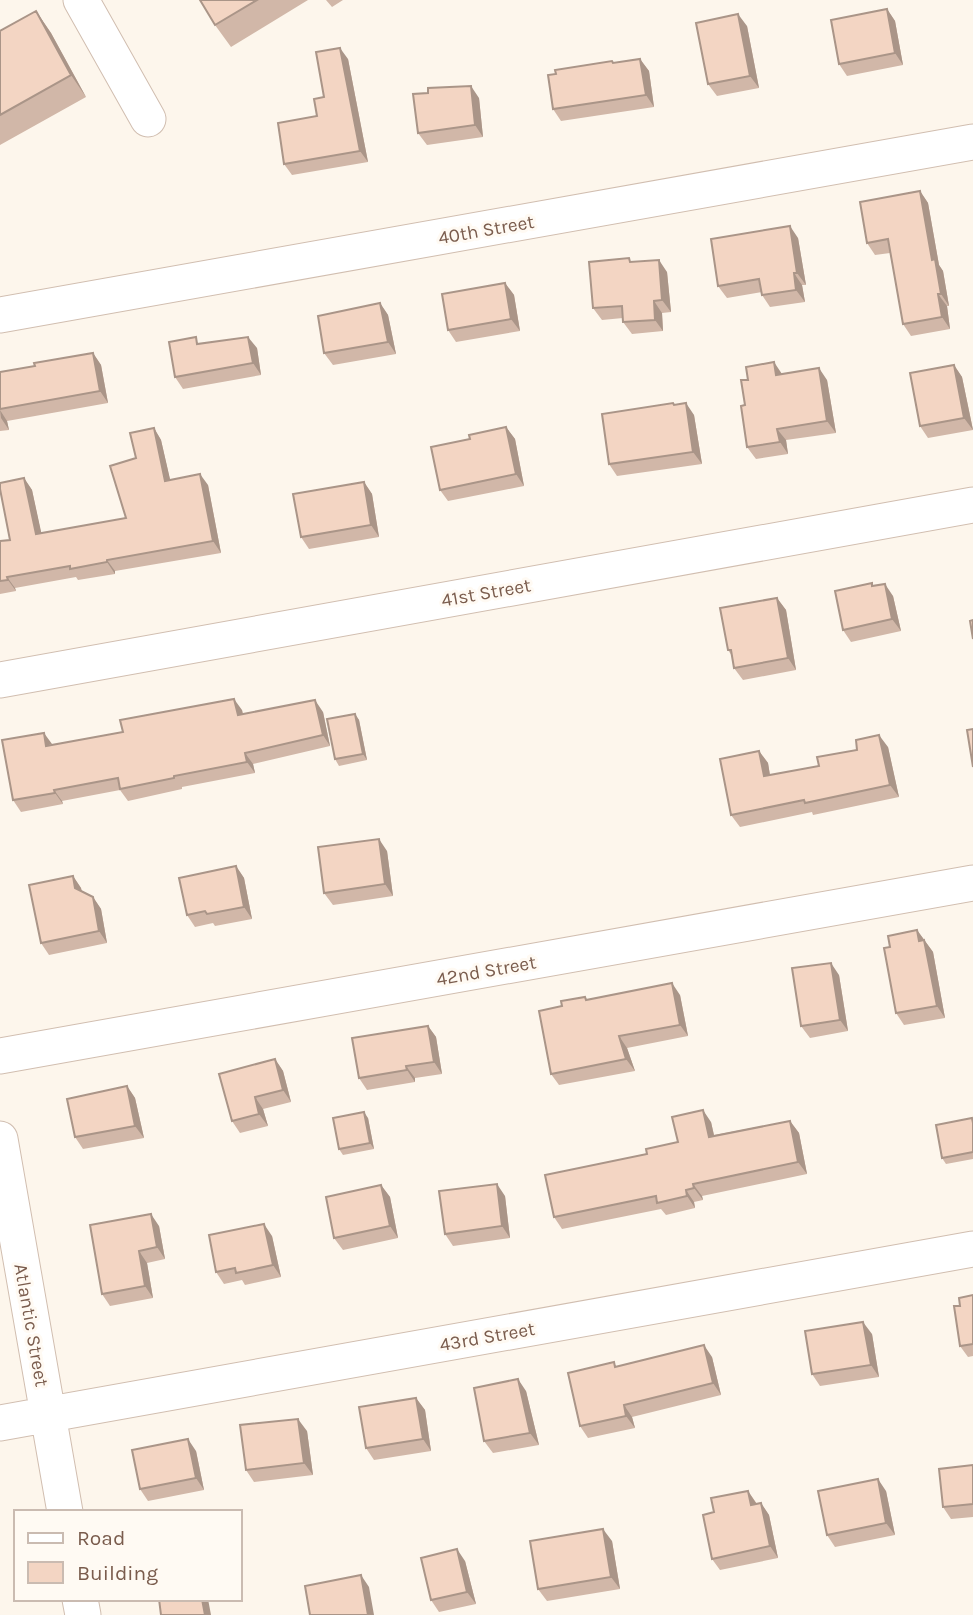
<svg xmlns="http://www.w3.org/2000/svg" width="973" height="1615" font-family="Karla,sans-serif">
<rect width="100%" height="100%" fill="#fdf6ec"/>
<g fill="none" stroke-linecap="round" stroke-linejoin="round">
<defs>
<path id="street" d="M81,0L148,119
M0,315L973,142
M0,680L973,505
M0,1056L973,883
M0,1139L65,1512
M0,1423L973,1249
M80,1599L83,1615"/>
</defs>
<use href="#street" stroke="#d1beb0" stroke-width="37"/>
<use href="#street" stroke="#fff" stroke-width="35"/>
</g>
<path fill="#d1b7a8" d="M200,0H308L231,47L215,25Z
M326,0H343L332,7Z
M887,9L895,21L903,65L847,76L839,64Z
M36,11L51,33L86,97L0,145V31Z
M747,26L759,88L717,96L708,84Z
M348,59L368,162L292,175L284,164L317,116L324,97Z
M640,59L649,71L654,107L561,121L553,109L614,63Z
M479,98L483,137L427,145L418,133Z
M920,191L928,203L939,265L943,271L949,306H947L950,329L911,336L903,324L890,253L875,255L867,243Z
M798,238L806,285H802L805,302L770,307L762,295V292L727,298L718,286Z
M632,262L667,272L671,312L662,313L663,331L632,334L623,322V318L602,320L593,308Z
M505,283L514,295L520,331L456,342L448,330Z
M380,303L388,315L396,354L333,365L324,353Z
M201,344L257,348L261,375L183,389L175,377Z
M93,353L101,365L108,403L7,421L9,430L0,431V372L35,366Z
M954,365L962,377L973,430L928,438L920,426Z
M782,374L827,380L836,433L786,440L788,454L756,459L747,447L745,405Z
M673,403L675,405L694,415L702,464L617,476L609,464Z
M506,427L515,439L524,486L448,501L440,490L470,439Z
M154,428L161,440L170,480L208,485L221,553L115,571V574L78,580L76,577L15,588L16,591L0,594V541L10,540L24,478L32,490L41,533L126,518L136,458Z
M364,482L372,494L379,537L309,549L301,537Z
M874,586L893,596L901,631L851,642L843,630Z
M777,598L786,610L796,670L743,680L734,668L732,656L728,650Z
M242,710L243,714L323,712L330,746L253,764L255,773L182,787V789L128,801L120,790L62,801L63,804L21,812L13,800L52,745Z
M355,714L359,720L367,760L339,766L335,759Z
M888,747L899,797L813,815L812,812L740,827L731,815L759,751L768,763L770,775L819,766Z
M387,851L393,896L333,905L324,893Z
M236,866L244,878L252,919L215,926L213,923L195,927L187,915Z
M73,876L81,888L82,891L93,897L101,909L107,943L49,955L41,943Z
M917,930L933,952L945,1018L904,1025L896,1013L890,947Z
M839,975L848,1031L810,1038L801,1026Z
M680,995L688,1036L627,1048L635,1071L559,1085L551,1074L562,1006L585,997L587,1000Z
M428,1026L436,1037L442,1074L415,1078V1082L367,1090L359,1078Z
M275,1059L283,1071L291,1102L263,1109L268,1126L240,1133L232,1121Z
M127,1086L135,1098L144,1138L83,1149L75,1137Z
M368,1118L374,1149L343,1155L339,1149Z
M973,1119V1159L946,1164L942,1158Z
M790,1121L799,1133L807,1174L702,1196L703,1200L694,1202L695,1208L666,1215L661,1209L562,1229L554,1217L647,1154L678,1142L711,1122L714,1135Z
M381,1185L390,1197L398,1238L343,1250L334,1238Z
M505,1196L510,1238L453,1246L445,1234Z
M159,1226L165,1259L147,1263L153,1298L110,1306L102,1294Z
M272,1236L281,1277L245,1285L242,1280L224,1284L216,1272Z
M973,1295V1356L968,1357L960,1346V1306Z
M872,1334L879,1377L820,1386L812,1374Z
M712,1357L721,1395L632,1417L635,1428L588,1438L580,1426L617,1367Z
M526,1391L539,1445L493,1453L484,1441Z
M416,1398L425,1410L431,1451L374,1460L366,1448Z
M307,1431L313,1475L254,1482L246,1470Z
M196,1451L204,1490L148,1501L140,1489Z
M973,1465V1517L951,1519L943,1507Z
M748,1491L757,1504L761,1503L769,1515L778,1558L720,1570L712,1559L714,1512Z
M886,1491L895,1535L835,1547L827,1535Z
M612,1541L620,1589L547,1601L538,1589Z
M465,1561L476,1604L439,1612L431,1600Z"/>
<path fill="#aa9588" d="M887,9L895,21L903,65L895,53Z
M36,11L51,33L86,97L71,75Z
M738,14L747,26L759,88L750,76Z
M340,48L348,59L368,162L360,151Z
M640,59L649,71L654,107L646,95Z
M471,86L479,98L483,137L475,125Z
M920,191L928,203L939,265L943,271L949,306L941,294L932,260Z
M790,226L798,238L806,285L797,273Z
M659,260L667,272L671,312L662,300Z
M794,273L802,285L805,302L796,290Z
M505,283L514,295L520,331L511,319Z
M938,294L947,306L950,329L942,317Z
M654,301L662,313L663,331L655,320Z
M380,303L388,315L396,354L388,342Z
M248,337L257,348L261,375L253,363Z
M93,353L101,365L108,403L100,391Z
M774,362L782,374L776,375Z
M954,365L962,377L973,430L964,418Z
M819,368L827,380L836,433L827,421Z
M686,403L694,415L702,464L693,452Z
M0,410L7,421L9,430L1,418Z
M506,427L515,439L524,486L516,474Z
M154,428L161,440L173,492L165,481Z
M777,429L786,440L788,454L780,442Z
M200,474L208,485L221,553L213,541Z
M24,478L32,490L44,545L36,534Z
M364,482L372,494L379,537L371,525Z
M107,560L115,571V574L107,562Z
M7,577L15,588L16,591L8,580Z
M885,584L893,596L901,631L892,619Z
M777,598L786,610L796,670L788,658Z
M234,699L242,710L245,726L238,715Z
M315,700L323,712L330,746L323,735Z
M355,714L359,720L367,760L363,754Z
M44,733L52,744L46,746Z
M879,735L888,747L899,797L890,785Z
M759,751L768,763L772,788L764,776Z
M245,753L253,764L255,773L247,762Z
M54,790L62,801L63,804L55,793Z
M379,839L387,851L393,896L385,884Z
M236,866L244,878L252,919L244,907Z
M73,876L81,888L83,900L75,888Z
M93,897L101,909L107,943L99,931Z
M917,930L933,952L945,1018L937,1006Z
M831,963L839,975L848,1031L840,1020Z
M672,983L680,995L688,1036L680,1025Z
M428,1026L436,1037L442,1074L434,1062Z
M619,1036L627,1048L635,1071L626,1059Z
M275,1059L283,1071L291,1102L283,1090Z
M406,1066L415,1078V1082L407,1070Z
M127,1086L135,1098L144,1138L135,1126Z
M255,1097L263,1109L268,1126L259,1114Z
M703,1110L711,1122L717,1149L709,1137Z
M364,1112L368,1118L374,1149L370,1143Z
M790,1121L799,1133L807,1174L798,1162Z
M497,1184L505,1196L510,1238L502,1226Z
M693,1184L702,1196L703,1200L694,1188Z
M381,1185L390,1197L398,1238L390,1226Z
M686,1190L694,1202L695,1208L687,1196Z
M151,1214L159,1226L165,1259L157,1247Z
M264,1224L272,1236L281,1277L273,1265Z
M139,1251L147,1263L153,1298L145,1286Z
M863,1322L872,1334L879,1377L871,1365Z
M704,1345L712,1357L721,1395L713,1383Z
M518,1379L526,1391L539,1445L530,1433Z
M416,1398L425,1410L431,1451L423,1439Z
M624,1405L632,1417L635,1428L626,1416Z
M298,1419L307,1431L313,1475L304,1463Z
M188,1439L196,1451L204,1490L196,1478Z
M878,1479L886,1491L895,1535L886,1523Z
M748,1491L756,1503L759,1517L751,1505Z
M761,1503L769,1515L778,1558L770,1546Z
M603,1529L612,1541L620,1589L611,1577Z
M457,1549L465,1561L476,1604L467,1592Z
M361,1575L369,1587L374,1615H368Z
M202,1599H208L211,1615H205Z"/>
<path fill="#f3d5c3" stroke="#aa9588" stroke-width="2" d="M200,0H257L215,25Z
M887,9L895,53L839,64L831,20Z
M36,11L71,75L0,115V31Z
M738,14L750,76L708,84L696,23Z
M340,48L360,151L284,164L278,123L317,116L314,99L324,97L316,52Z
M640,59L646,95L553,109L548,75L556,74L555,70L612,61L613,63Z
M471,86L475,125L418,133L413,94L428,93V88Z
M920,191L932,260L935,259L941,294H938L942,317L903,324L888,239L867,243L860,202Z
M790,226L797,273H794L796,290L762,295L759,279L718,286L711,239Z
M629,258L630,262L659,260L662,300L654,301L655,320L623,322L622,306L593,308L589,262Z
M505,283L511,319L448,330L442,294Z
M380,303L388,342L324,353L318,316Z
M196,337L197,344L248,337L253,363L175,377L169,342Z
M93,353L100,391L0,409V372L35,366L34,363Z
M774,362L776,375L819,368L827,421L777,429L780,442L747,447L741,406L745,405L741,380H748L746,367Z
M954,365L964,418L920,426L910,373Z
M673,403L674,405L686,403L693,452L609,464L602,414Z
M506,427L516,474L440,490L431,447L470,439L469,435Z
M154,428L165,481L200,474L213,541L107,560V562L70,569V566L7,577L8,580L0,581V541L10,540L0,489V483L24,478L36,534L126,518L110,466L136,458L130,433Z
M364,482L371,525L301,537L293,494Z
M872,583V586L885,584L892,619L843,630L835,591Z
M777,598L788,658L734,668L731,650H728L720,608Z
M973,620V639L970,621Z
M234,699L238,715L315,700L323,735L245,753L247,762L174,776V778L120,789L118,778L54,790L55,793L13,800L2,740L44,733L46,746L123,732L120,720Z
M355,714L363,754L335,759L327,719Z
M973,729V767L967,730Z
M879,735L890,785L805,803L804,800L731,815L720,759L759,751L764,776L819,766L817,757L857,750L856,740Z
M379,839L385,884L324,893L318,847Z
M236,866L244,907L207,914L205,911L187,915L179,878Z
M73,876L75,888L93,897L99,931L41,943L29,885Z
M917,930L919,941L924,940L937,1006L896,1013L884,948L890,947L888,936Z
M831,963L840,1020L801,1026L792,968Z
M672,983L680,1025L619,1036L626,1059L551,1074L539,1011L562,1006L561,1001L585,997L586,1000Z
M428,1026L434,1062L406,1066L407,1070L359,1078L352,1038Z
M275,1059L283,1090L255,1097L259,1114L232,1121L219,1074Z
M127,1086L135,1126L75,1137L67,1099Z
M703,1110L709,1137L790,1121L798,1162L693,1184L694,1188L686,1190L687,1196L657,1203L656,1196L554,1217L545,1175L647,1154L646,1149L678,1142L672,1117Z
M364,1112L370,1143L339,1149L333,1118Z
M972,1118L973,1123V1152L942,1158L936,1125Z
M497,1184L502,1226L445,1234L439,1191Z
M381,1185L390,1226L334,1238L326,1197Z
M151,1214L157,1247L139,1251L145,1286L102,1294L90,1225Z
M264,1224L273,1265L236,1273L235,1268L216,1272L209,1235Z
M973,1295V1344L960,1346L954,1306H960L959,1298Z
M863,1322L871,1365L812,1374L805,1331Z
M704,1345L713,1383L624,1405L626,1416L580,1426L568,1373L614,1362L615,1367Z
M518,1379L530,1433L484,1441L474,1388Z
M416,1398L423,1439L366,1448L359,1407Z
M298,1419L304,1463L246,1470L240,1425Z
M188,1439L196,1478L140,1489L132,1450Z
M973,1465V1504L943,1507L939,1469Z
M878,1479L886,1523L827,1535L818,1491Z
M748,1491L751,1505L761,1503L770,1546L712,1559L703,1515L714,1512L711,1498Z
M603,1529L611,1577L538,1589L530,1541Z
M457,1549L467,1592L431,1600L421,1558Z
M361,1575L368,1615H310L305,1586Z
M159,1599H202L205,1615H161Z"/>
<g text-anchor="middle" stroke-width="6" stroke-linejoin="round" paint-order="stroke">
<g font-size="19" fill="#7a5c4d" stroke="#fffaf3">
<text transform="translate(486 229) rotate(-10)" y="7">40th Street</text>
<text transform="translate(486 592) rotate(-10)" y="7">41st Street</text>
<text transform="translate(486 970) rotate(-10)" y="7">42nd Street</text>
<text transform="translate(32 1325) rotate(80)" y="7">Atlantic Street</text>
<text transform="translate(487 1336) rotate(-10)" y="7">43rd Street</text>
</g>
</g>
<rect x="14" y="1510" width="228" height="91" fill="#fffaf3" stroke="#cabbb1" stroke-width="2"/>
<rect x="28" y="1533" width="35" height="10" fill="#ffffff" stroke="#cabbb1" stroke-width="2"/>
<text x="77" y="1545" font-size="21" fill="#7a5c4d">Road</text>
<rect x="28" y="1562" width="35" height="21" fill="#f3d5c3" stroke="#cabbb1" stroke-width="2"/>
<text x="77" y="1580" font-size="21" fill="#7a5c4d">Building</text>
</svg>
